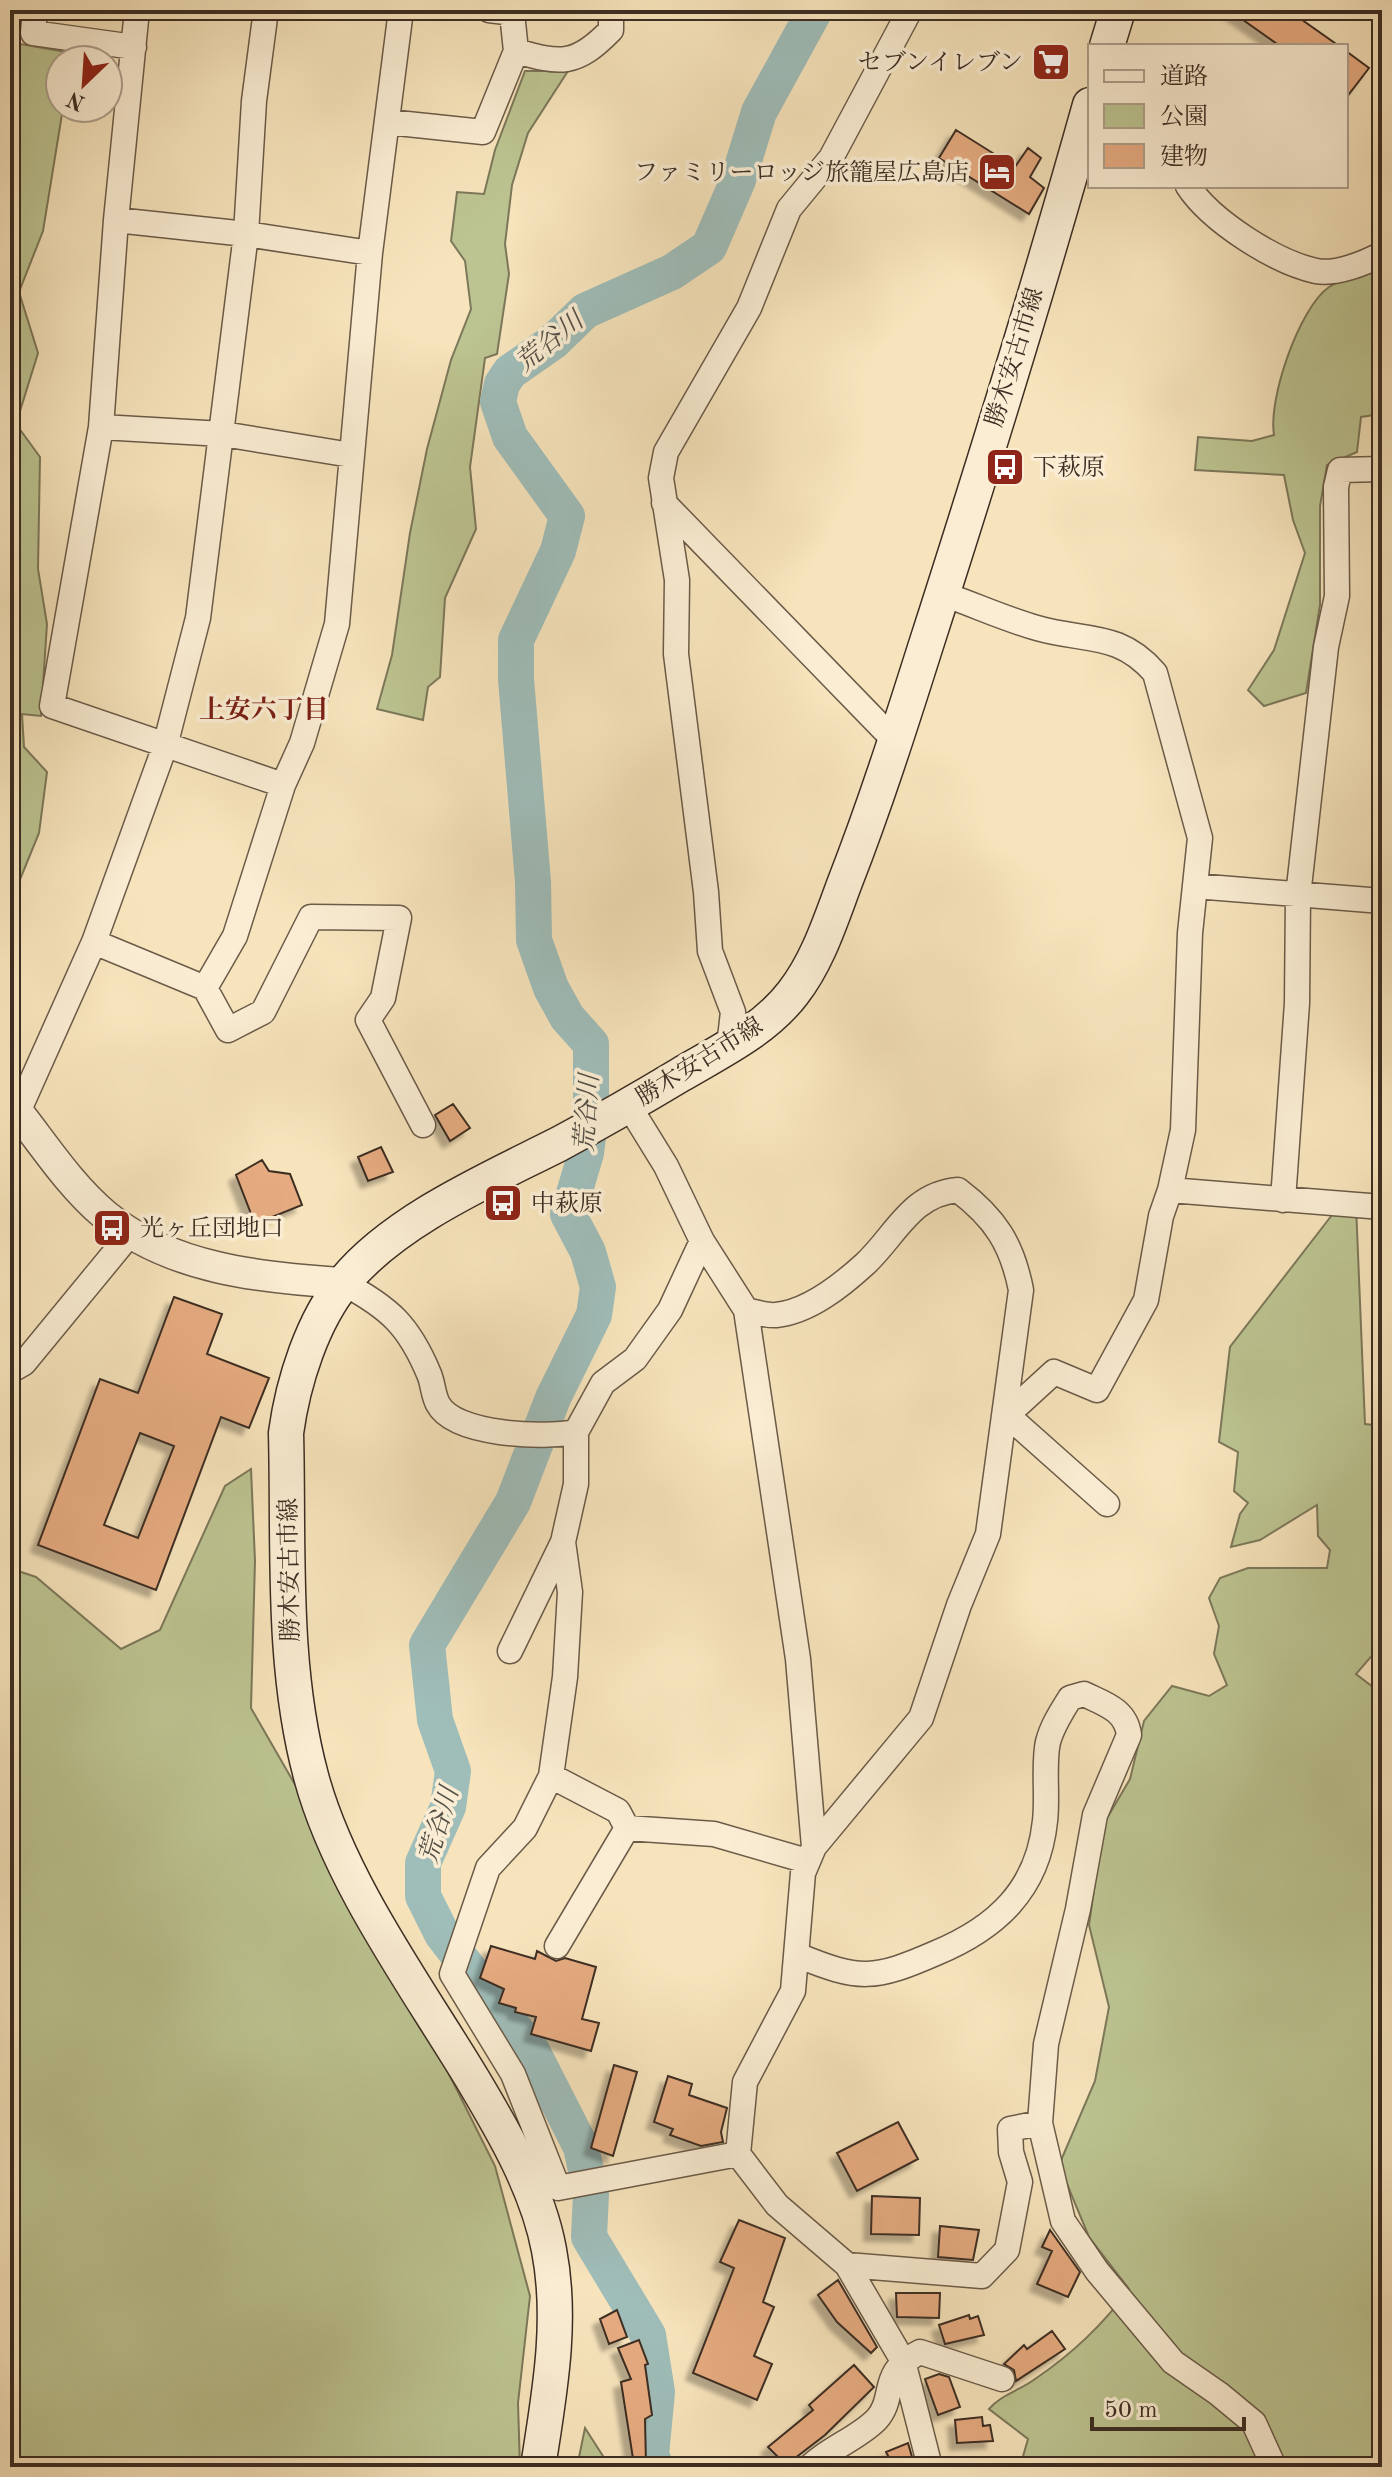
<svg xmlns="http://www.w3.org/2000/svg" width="1392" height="2477" font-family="'Old Standard TT','Noto Serif JP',serif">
<defs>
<filter id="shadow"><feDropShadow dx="-7" dy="7" stdDeviation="2" flood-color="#0004"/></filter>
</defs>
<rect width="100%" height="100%" fill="#f7e4bc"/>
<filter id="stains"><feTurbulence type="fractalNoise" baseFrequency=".0025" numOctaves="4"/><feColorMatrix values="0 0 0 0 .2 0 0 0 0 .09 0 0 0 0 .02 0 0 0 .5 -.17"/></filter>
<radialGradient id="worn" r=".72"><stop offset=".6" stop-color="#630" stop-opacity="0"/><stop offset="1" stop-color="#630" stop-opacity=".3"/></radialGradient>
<path fill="#bcc491" stroke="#7c785a" stroke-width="2" d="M10,10H19L20,44L72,53L71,60H60V108H63L43,231L19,292L38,353L16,424L40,457L38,569L47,624L41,716L22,714L24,747L47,772L39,833L10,904Z
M525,71H568L528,133L512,185L505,244L509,274L497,354L485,358L470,467L476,529L445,598L440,677L428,687L423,720L377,709L392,655L410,533L427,449L451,360L471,309L465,261L451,241L457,192L484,194L495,150Z
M1382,268V414L1361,417L1357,452L1327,465L1320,506V605L1306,693L1264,706L1248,690L1274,650L1305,553L1293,520L1284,475L1195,470L1198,437L1252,441L1274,435C1268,399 1299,308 1329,287C1344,277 1366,275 1382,268Z
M1356,1205L1365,1424L1382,1426V1644L1356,1674L1382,1694V2467H1020L1028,2439L989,2409C1002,2394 1019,2391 1035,2379C1072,2354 1103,2325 1129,2289L1089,2237L1059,2165L1095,2081L1109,2007L1089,1925L1103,1825L1130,1779L1144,1721L1172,1686L1209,1696L1227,1685L1214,1654L1219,1626L1209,1598L1220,1578L1248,1568H1327L1330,1550L1318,1536L1317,1505L1260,1540L1231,1547L1240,1514L1248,1503L1234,1491L1238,1452L1219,1442L1230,1347L1332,1215Z
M251,1469L255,1561L251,1708L297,1788L351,1913L442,2060L495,2166L530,2296L518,2403L520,2467H10V1581L15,1570L36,1577L121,1649L160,1630L225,1486Z
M585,2428L610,2467H577Z"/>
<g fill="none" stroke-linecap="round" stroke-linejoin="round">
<path stroke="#9fbdb9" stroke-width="36" d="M656,2467L651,2455L657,2392L648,2335L589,2237L591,2194L581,2147L532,2051L442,1934L423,1896V1863L448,1807L453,1771L435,1720L427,1645L513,1502L553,1398L594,1315L598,1287L588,1252L568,1214L586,1153L591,1113V1044L567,1017L551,988L534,940L533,882L516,679V640L558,551L567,516L510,437L498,402L502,384L510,372L553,342L585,311L672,272L709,247L738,180L759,112L815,10"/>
</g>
<path fill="#e6ab80" stroke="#3c2d23" stroke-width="2" fill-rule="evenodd" filter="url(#shadow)" d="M1229,10H1288L1339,46H1280Z
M1346,51L1369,68L1346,98Z
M956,130L1015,167L1028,148L1041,158L1030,177L1044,188L1029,214L939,158Z
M453,1104L470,1128L450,1141L435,1115Z
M381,1147L393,1172L368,1181L358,1157Z
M262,1160L269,1171L290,1174L302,1205L255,1224L236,1175Z
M174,1297L222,1314L207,1354L269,1378L249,1428L221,1417L156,1590L38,1545L100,1379L138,1393ZM140,1433L174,1446L138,1538L104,1525Z
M491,1946L535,1959L537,1951L556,1961L565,1958L596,1967L582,2019L599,2023L591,2051L531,2034L536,2017L515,2012L516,2008L499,2003L504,1989L480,1978Z
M614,2065L637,2072L613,2156L591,2148Z
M668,2076L692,2084L689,2095L727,2108L721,2132L723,2142L701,2146L670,2135L673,2129L654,2122Z
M898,2122L918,2159L857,2191L837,2153Z
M872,2196L920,2198L919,2235L871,2234Z
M739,2220L785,2238L763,2302L774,2307L754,2356L772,2364L757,2400L693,2373L734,2268L720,2262Z
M940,2226L979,2230L973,2260L938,2257Z
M1050,2230L1080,2272L1068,2297L1037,2284L1052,2251L1042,2247Z
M838,2280L877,2347L871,2353L837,2322L818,2295Z
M896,2293H940L939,2318L897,2317Z
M617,2310L627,2337L609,2344L600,2319Z
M969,2315L970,2319L978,2316L984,2335L945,2344L939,2325Z
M1052,2331L1065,2349L1016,2381L1014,2370L1004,2364L1024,2345L1027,2349Z
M639,2340L648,2364L645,2365L652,2415L645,2419L646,2464L634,2465L621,2382L631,2379L618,2348Z
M854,2365L874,2387L825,2435L786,2465L768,2447L813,2410L809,2405Z
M939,2374L949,2377L960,2407L938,2415L925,2379Z
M982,2417L983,2426L990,2425L993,2441L957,2443L955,2420Z
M908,2443L915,2467H894L886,2452Z"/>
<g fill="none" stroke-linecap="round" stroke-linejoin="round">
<defs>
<path id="minor" d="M35,10L33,33L134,47
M137,10L116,220L101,427L52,706L283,785
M489,10L512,13L516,51C561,64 576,66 611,30V10
M388,122L483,132L516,51
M1188,186C1211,221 1275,262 1316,271C1336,275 1365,263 1382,254
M116,220L246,234L370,253
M101,427L223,434L351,455
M664,503L896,742
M943,594C975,605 1005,619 1037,628C1085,642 1119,631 1155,673L1200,838L1190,933L1183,1130L1170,1190L1382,1207
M1195,886L1382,901
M94,942L205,988L235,936L283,785L302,743L337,624L370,253L401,10
M205,988L228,1030L263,1012L311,917L399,918L383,998L368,1020L423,1125
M729,1047L733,1012L710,951L706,892L676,654L677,580L661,478L666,452L749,308L789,209L831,158L910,10
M629,1106L666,1166L702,1241L746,1310L798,1659L814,1847
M18,1112L94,942L165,746L198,618L246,234L254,101L266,10
M1283,1200L1297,1003L1298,896L1326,647L1337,596L1336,487L1340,470L1382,469
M702,1241L670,1310L635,1359L603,1383L576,1432V1484L563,1542L570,1592L565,1677L551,1776L525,1828L488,1868L452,1974L513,2074L558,2188L738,2154
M343,1283C390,1308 409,1326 429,1374C433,1383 433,1395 438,1404C455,1436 545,1438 576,1432
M746,1310C755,1312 767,1316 776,1315C809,1312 842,1285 865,1264C896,1235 911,1194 958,1190C995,1218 1012,1244 1021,1290L988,1534L959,1605L921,1718L814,1847L803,1873L793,1991L745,2082L738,2154L777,2205L847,2265L903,2361L930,2467
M10,1371L24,1363L130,1234
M1107,1504L1007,1415L1054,1372L1097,1390L1146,1300L1161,1216L1170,1190
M510,1651L563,1542
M551,1776L618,1811L627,1828L714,1834L807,1861
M557,1946L627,1828
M797,1955C860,1981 874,1980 936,1953C996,1928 1038,1890 1045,1821C1048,1797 1043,1763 1048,1742C1052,1726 1062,1711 1070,1698L1084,1694C1105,1704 1126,1710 1129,1735L1095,1815L1078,1909L1046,2044L1040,2123L1063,2221L1097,2271L1173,2362L1219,2394L1254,2423L1274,2467
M847,2265L982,2276L1007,2250L1020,2182L1011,2152L1010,2129L1040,2123
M810,2467C829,2448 859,2438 877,2419C897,2396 878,2373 920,2352L1002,2379"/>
<path id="tertiary" d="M10,1102C41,1140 67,1183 105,1215C170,1269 262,1278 343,1283"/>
<path id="secondary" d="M1107,46L1118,10
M538,2467C549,2396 563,2322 549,2250C538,2190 504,2132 473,2080C417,1987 339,1881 311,1776C281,1665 289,1546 286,1433C293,1382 312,1321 345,1281C395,1220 490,1179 559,1144C600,1122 640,1099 680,1075C719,1052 765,1030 793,993C818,961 831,919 845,882C875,805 900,727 925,648C983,468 1039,287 1090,105"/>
</defs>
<use href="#minor" stroke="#6b5b49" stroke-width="27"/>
<use href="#tertiary" stroke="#6b5b49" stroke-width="33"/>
<use href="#secondary" stroke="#3c2d23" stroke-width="37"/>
<use href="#minor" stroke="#faedd3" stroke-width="24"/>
<use href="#tertiary" stroke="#faedd3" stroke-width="30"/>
<use href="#secondary" stroke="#faedd3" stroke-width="34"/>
</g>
<defs>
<symbol id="supermarket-square" viewBox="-11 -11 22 22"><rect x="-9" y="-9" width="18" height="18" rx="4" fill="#8f2418" stroke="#faedd3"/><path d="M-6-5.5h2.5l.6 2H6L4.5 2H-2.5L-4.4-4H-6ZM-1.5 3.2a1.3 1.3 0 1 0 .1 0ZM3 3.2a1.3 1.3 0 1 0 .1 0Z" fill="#fff"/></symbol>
<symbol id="hotel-square" viewBox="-11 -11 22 22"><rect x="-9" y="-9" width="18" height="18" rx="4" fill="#8f2418" stroke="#faedd3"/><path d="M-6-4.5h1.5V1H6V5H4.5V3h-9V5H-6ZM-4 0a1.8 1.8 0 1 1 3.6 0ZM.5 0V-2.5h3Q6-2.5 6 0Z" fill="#fff"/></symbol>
<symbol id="bus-square" viewBox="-11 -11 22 22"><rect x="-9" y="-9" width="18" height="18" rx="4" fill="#8f2418" stroke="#faedd3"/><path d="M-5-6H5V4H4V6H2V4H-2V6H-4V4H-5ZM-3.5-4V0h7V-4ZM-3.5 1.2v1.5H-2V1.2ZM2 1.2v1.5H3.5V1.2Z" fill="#fff"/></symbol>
</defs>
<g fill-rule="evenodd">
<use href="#supermarket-square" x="1029" y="40" width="44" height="44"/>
<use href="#hotel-square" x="975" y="150" width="44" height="44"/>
<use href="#bus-square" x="983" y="445" width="44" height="44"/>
<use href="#bus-square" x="481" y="1181" width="44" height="44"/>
<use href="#bus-square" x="90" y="1206" width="44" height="44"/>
</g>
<g text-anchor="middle" stroke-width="7" stroke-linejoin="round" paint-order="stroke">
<g font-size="24" fill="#3c2d23" stroke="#faedd3" text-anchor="start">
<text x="1023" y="70" text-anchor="end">セブンイレブン</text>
<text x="969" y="180" text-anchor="end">ファミリーロッジ旅籠屋広島店</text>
<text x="1033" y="475">下萩原</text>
<text x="531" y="1211">中萩原</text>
<text x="140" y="1236">光ヶ丘団地口</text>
</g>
<g font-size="24" fill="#3c2d23" stroke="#faedd3">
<text transform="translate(1014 357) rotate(-73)" y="8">勝木安古市線</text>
<text transform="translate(699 1061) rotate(-32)" y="8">勝木安古市線</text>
<text transform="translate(289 1570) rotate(-91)" y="8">勝木安古市線</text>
</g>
<g font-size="26" font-style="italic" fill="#555148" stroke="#faedd3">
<text transform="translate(549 341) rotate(-39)" y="9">荒谷川</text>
<text transform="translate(586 1113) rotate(-86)" y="9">荒谷川</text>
<text transform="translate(438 1825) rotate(-73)" y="9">荒谷川</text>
</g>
<g font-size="26" font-weight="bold" fill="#7a1f14" stroke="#faedd3">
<text x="264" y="718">上安六丁目</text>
</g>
</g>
<rect width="1392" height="2477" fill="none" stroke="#f7e4bc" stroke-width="40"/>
<rect x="12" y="12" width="1368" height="2453" fill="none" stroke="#3c2d23" stroke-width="4"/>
<rect x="20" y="20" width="1352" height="2437" fill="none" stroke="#3c2d23" stroke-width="2"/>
<rect x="1088" y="44" width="260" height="144" fill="#faedd3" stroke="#aea08d" stroke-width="2"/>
<rect x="1104" y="70" width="40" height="12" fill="#faedd3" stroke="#aea08d" stroke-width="2"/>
<text x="1160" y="84" font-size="24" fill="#3c2d23">道路</text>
<rect x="1104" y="104" width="40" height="24" fill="#bcc491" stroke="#aea08d" stroke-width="2"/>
<text x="1160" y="124" font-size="24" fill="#3c2d23">公園</text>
<rect x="1104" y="144" width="40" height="24" fill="#e6ab80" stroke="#aea08d" stroke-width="2"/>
<text x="1160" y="164" font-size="24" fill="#3c2d23">建物</text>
<g transform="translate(84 84) rotate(205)"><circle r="38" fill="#faedd3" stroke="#aea08d" stroke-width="2"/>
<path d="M0-6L14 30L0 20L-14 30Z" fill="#8f2418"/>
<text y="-12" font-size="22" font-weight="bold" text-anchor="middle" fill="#3c2d23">N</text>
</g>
<path d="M1092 2417v12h152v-12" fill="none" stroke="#3c2d23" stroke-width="4"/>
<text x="1104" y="2417" font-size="24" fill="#3c2d23" stroke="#faedd3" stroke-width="6" paint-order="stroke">50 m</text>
<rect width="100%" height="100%" filter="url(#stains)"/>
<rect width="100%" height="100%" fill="url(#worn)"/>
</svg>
